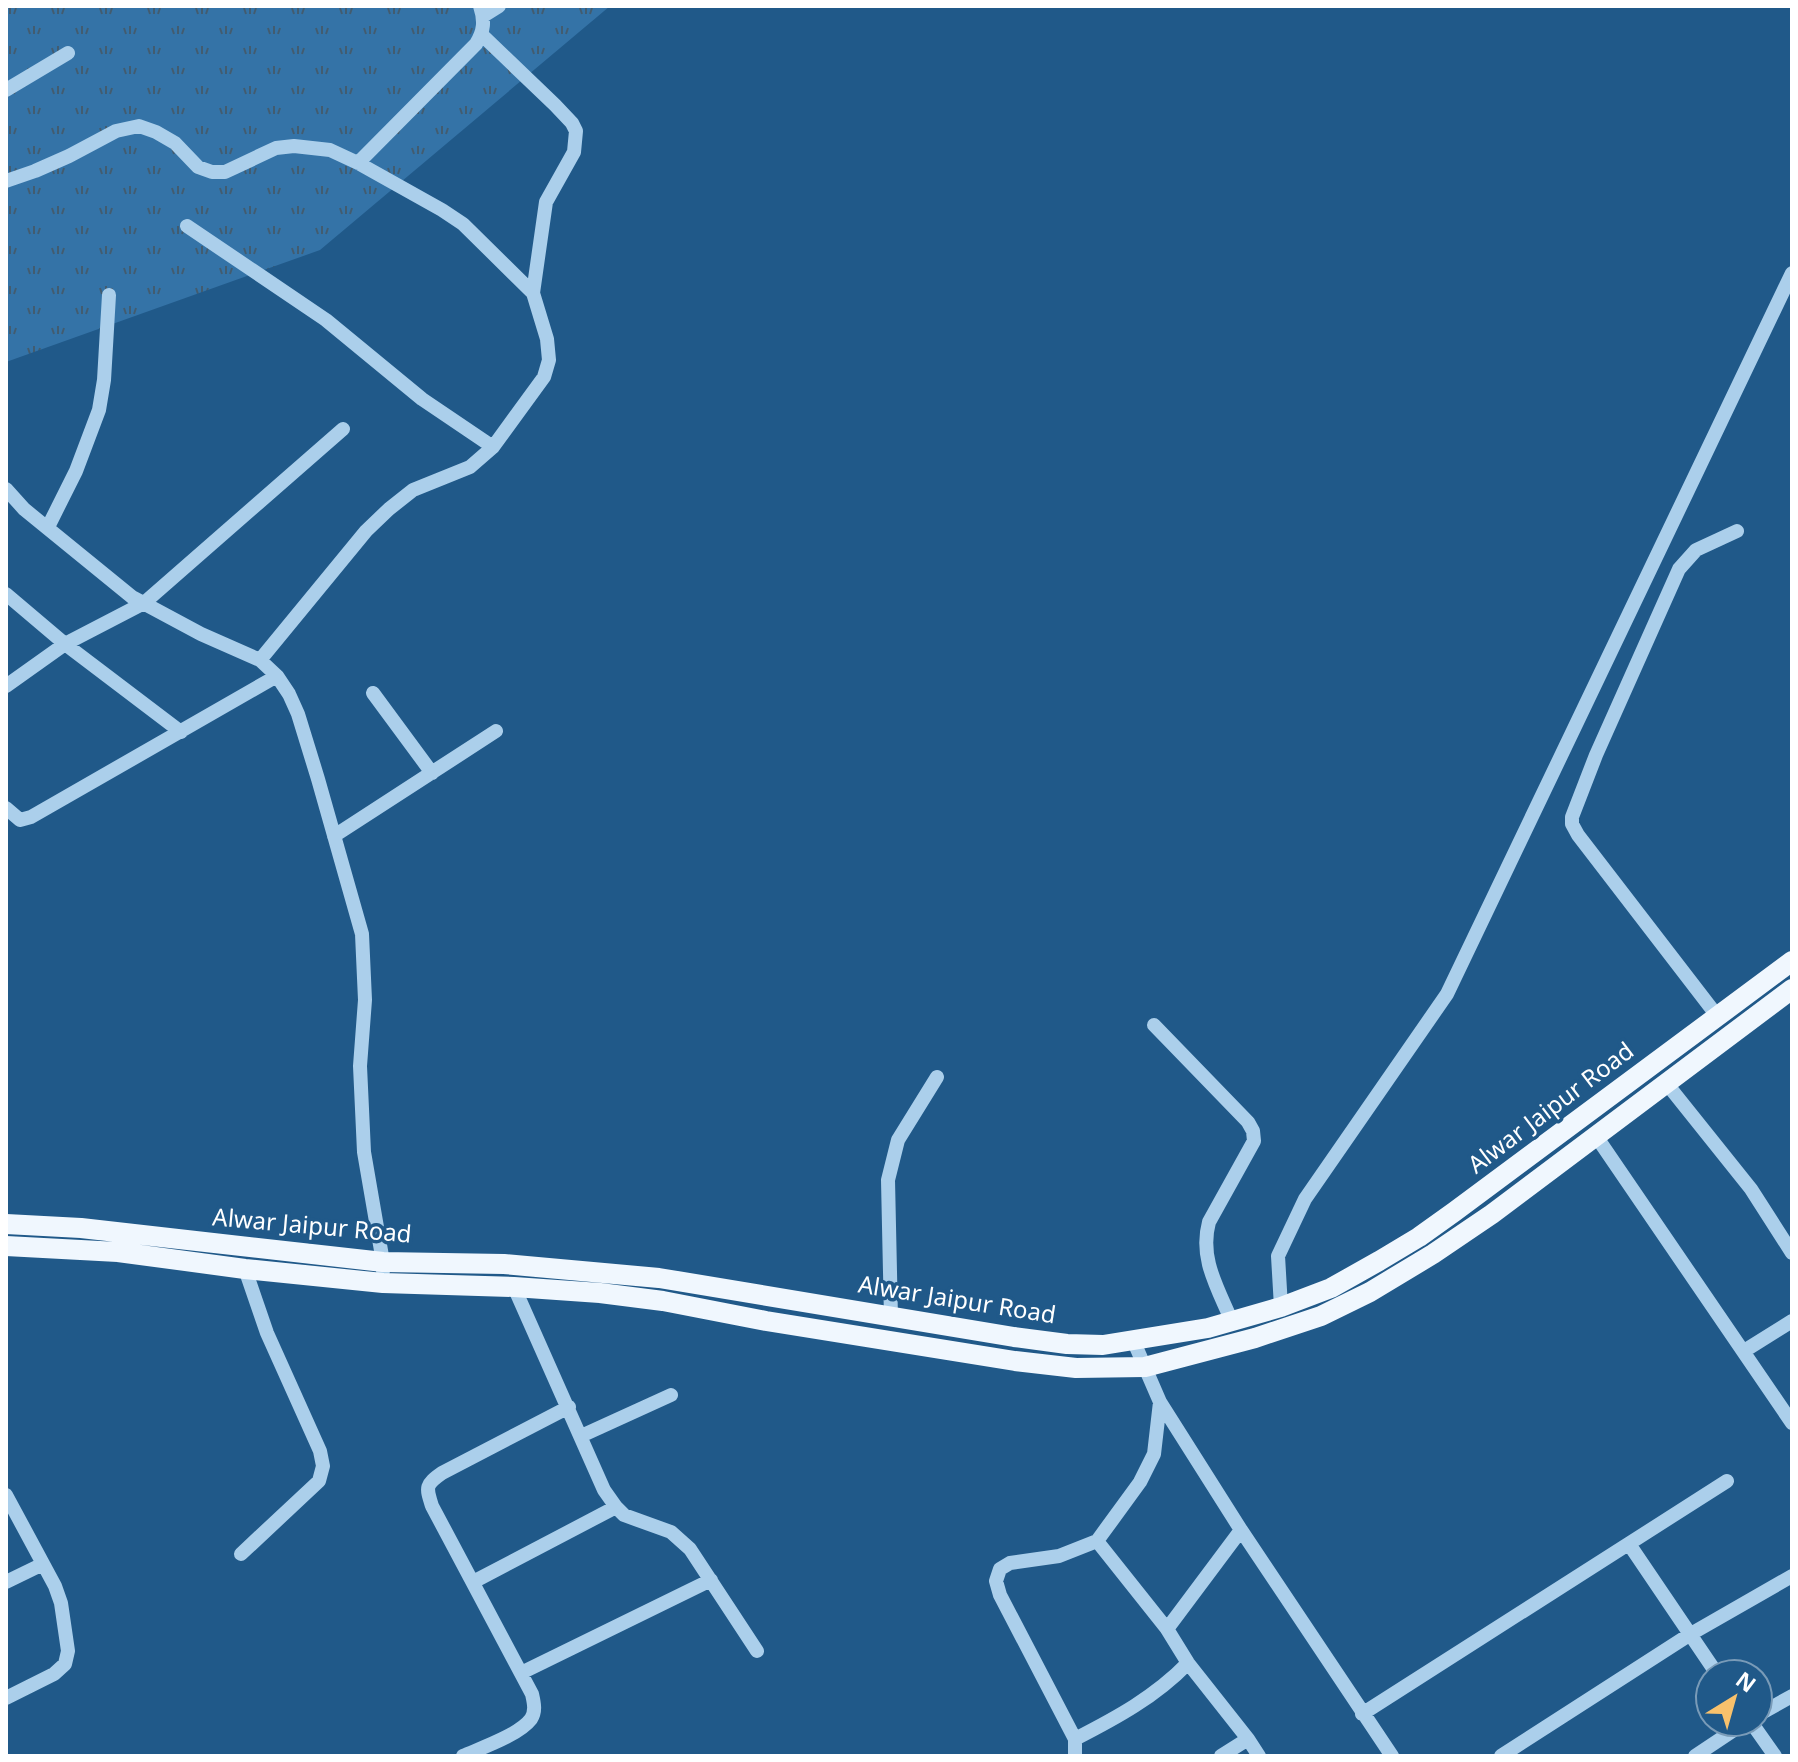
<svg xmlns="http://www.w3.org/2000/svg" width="1798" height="1762" font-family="'Noto Sans',sans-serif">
<defs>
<pattern id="grass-tufts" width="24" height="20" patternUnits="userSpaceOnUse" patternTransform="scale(2)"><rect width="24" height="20" fill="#3473a7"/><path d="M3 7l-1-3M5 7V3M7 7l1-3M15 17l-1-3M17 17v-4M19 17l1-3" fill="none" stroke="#425c70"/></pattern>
</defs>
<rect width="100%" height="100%" fill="#205989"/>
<path fill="url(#grass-tufts)" d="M6,6H610L320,250L6,362Z"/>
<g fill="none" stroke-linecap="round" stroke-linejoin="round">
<path stroke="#abcfeb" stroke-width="14" d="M483,16L499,6
M482,35L555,105L572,123L576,131L574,152L546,202L533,293
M6,90L68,53
M358,163L476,44C484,31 485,21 480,6
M6,181L35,171L69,156L116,131L139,126L156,132L175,143L198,167L212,172H225L276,148L294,146L330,150L358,163L442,210L463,224L533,293L547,339L549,360L544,377L493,447L470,467L413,490L389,509L366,531L260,660
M187,226L326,320L422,399L493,447
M6,489L24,509L132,597L201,634L260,660L277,676L289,694L298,714L318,779L362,934L365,1000L360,1066L364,1152L383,1262V1271
M48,527L76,471L99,410L104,380L109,295
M6,594L65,644L181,732
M6,686L65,644L144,603L343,429
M373,693L432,773
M6,808L20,820L31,817L277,676
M334,836L496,731
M1718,1017L1578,835L1572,824V817L1596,755L1679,569L1696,550L1737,531
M1154,1025L1248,1122L1253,1131L1254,1141L1209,1222C1199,1259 1218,1288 1232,1322
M1667,1084L1751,1189L1792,1253
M1596,1136L1792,1423
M514,1287L604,1490L616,1507L624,1515L671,1532L690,1549L757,1651
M1281,1307L1278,1256L1305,1199L1447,994L1792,273
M891,1318L888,1180L898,1140L937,1077
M1134,1342L1160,1402L1241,1530L1392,1756
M1744,1351L1792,1321
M581,1436L671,1395
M6,1495L55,1586L61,1603L68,1651L65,1664L54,1674L6,1698
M1097,1541L1167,1629L1188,1663L1248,1739L1259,1756
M1629,1544L1717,1674
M241,1554L319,1481L323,1466L320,1451L267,1333L245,1269
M6,1582L43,1564
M473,1582L616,1507
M1167,1629L1241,1530
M521,1673L711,1580
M1362,1714L1727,1481
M1758,1715L1792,1696
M1751,1722L1775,1756
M1075,1739C1116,1718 1155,1697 1188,1663
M463,1756C481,1748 519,1735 531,1719C536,1711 534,1703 532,1694L432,1506C426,1487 425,1485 442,1473L569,1407
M1075,1756V1739L1000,1595L996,1581L1000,1569L1010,1563L1059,1556L1097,1541L1140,1482L1154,1454L1160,1402
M1221,1756L1248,1739
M1501,1756L1689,1635L1792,1576
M1695,1756L1746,1722"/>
<path stroke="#f0f7fe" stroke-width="20" d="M6,1224L81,1228L383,1262L504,1264L659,1278L1014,1337L1067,1344L1103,1345L1208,1328L1281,1307L1331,1288L1379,1261L1419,1237L1454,1212L1792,961
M6,1246L118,1252L245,1269L383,1283L514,1287L600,1293L663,1301L766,1321L1015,1361L1076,1368L1145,1367L1255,1338L1321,1316L1370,1292L1433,1254L1492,1214L1792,989"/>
</g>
<g text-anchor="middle" stroke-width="7" stroke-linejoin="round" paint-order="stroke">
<g font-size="24" fill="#fff" stroke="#205989">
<text transform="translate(1551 1108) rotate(-37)" y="8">Alwar Jaipur Road</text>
<text transform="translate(312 1226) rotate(5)" y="8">Alwar Jaipur Road</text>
<text transform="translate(957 1300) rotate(9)" y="8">Alwar Jaipur Road</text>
</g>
</g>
<rect width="1798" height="1762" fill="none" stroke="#ffffff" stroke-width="16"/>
<g transform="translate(1734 1698) rotate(37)"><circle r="38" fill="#205989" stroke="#799bb8" stroke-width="2"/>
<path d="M0-6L14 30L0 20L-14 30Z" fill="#f8c16c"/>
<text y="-12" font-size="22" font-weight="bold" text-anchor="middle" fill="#ffffff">N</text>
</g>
</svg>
